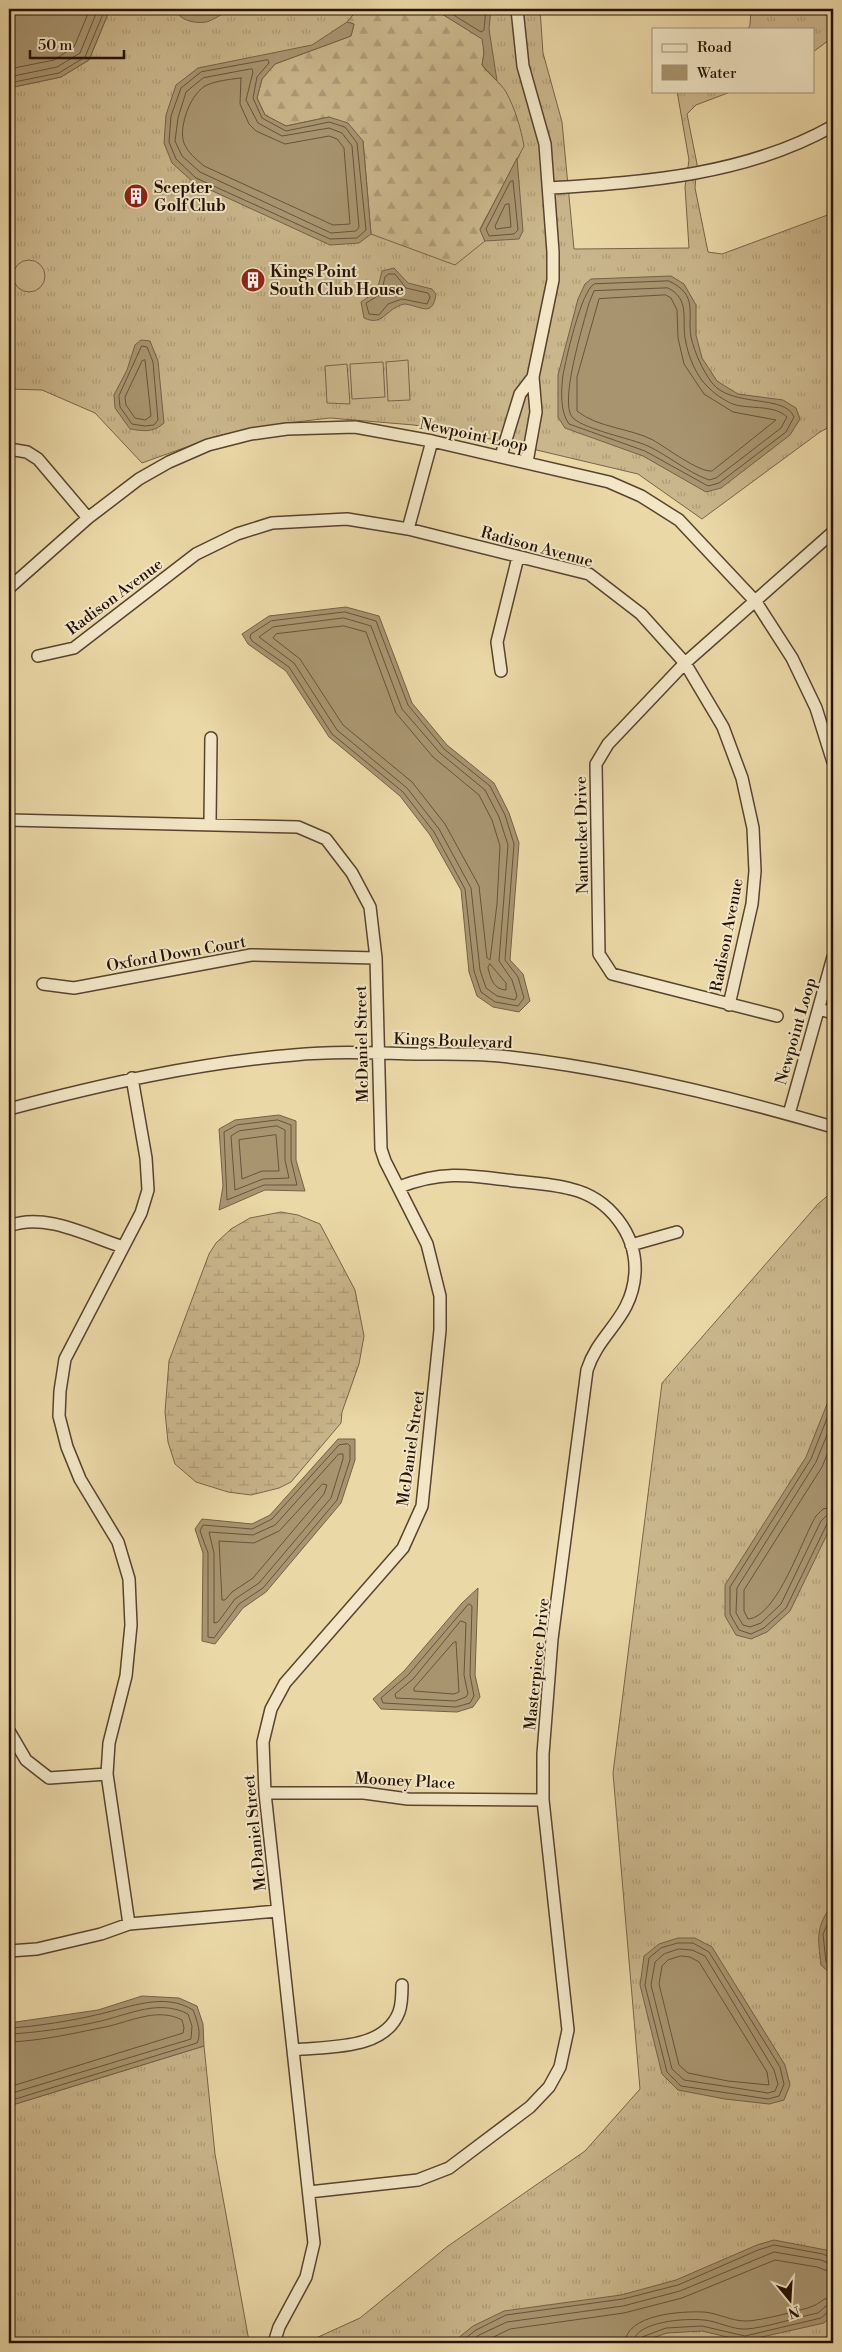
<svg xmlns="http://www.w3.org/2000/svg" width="842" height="2352" font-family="'Libre Bodoni',serif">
<defs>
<pattern id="grass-tufts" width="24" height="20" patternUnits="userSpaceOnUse" patternTransform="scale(1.25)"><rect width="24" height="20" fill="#cab68b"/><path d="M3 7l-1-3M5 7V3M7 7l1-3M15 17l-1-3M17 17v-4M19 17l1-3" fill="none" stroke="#ad9b76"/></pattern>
<pattern id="forest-firs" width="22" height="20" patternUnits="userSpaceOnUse" patternTransform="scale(1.25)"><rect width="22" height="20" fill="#cab68b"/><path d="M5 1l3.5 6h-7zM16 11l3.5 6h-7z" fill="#ad9b76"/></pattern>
<pattern id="wetland-marsh" width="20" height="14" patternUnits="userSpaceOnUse" patternTransform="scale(1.25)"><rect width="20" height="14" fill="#cab68b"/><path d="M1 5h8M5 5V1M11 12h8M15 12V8" fill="none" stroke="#ad9b76"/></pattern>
</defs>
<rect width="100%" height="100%" fill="#ebd8a7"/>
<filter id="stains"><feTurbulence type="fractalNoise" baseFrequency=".004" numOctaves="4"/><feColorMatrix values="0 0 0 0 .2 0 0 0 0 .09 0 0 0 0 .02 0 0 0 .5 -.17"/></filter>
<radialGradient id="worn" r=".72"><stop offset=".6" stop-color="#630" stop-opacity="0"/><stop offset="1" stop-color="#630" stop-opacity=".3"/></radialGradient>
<path fill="url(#grass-tufts)" stroke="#786448" d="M110,9H540L543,53L562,122L574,249L689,248L685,187L689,160L677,91H733L696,105L687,114L697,164L695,188L708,252L722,254L833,213V425L820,432L702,519L638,474L490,439L414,425L330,418L279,424L217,436L142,463L95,413L42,390L9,389V88L61,77L89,60Z
M751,9H833V37L813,52V29H748L750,25Z
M833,1191V2343H305L360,2318L448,2246L585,2151L640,2089L613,1773L662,1383L818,1204Z
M204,2046L215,2154L249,2341L259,2343H9V2106Z"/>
<path fill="url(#forest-firs)" stroke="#786448" d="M358,9H434L483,39L484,53L482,65C489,75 500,82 506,92C515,108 521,129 524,146L480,229L485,241L455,265L371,234L363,141L329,117L286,126L265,115L257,98L262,79L275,64L351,36L354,24L347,22Z"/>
<path fill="url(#wetland-marsh)" stroke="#786448" d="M281,1212L298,1215L320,1224L355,1290L364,1336L359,1364L342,1412L341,1423L291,1482L279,1488L251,1495L228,1492L196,1482L175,1464L168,1442L165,1412L169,1361L209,1254L216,1243L231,1229L250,1218Z"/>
<path fill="#cab68b" stroke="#786448" d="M13 276a16 16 0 1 1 32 0a16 16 0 1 1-32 0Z
M408,360L410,400L388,401L386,362Z
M383,362L385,397L352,399L350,364Z
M347,364L350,404L327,403L325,366Z"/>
<path fill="#a89570" stroke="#746145" d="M9,9H110L89,60L61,77L9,88Z
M175,9H225L224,13C219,16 211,21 206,22C194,24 179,20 175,9Z
M434,9H491L489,29L497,81L482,65L484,53L482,39Z
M347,22L354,24L351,36L275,64L262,79L257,98L265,115L286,126L329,117L348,123L363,141L371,234L359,243L330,245L193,182L172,163L164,143L166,115L176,85L198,68L312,45Z
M517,158L523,231L519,239L485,241L480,230Z
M394,268L408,283L432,289L436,294C433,319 419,305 404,304C385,309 383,327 364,318L361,302L377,291L382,271Z
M671,276L684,284L696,305V335L702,358L717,381L738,394L783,400L796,408L800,419L790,435L721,488L706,492L643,456L565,428L558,417V375L578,299L585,284L591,279Z
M141,340L150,341L158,361L164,423C153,433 143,431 130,429L115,408L114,395L127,370L135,345Z
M346,607L379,616L412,703L447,745L494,783L509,813L519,843L510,960L523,974L530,1001L519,1012L493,1007L477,996L469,972L461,890L430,835L400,796L329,737L286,671L248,644L242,634L269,616Z
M279,1115L296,1121V1160L305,1191L265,1190L219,1210L223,1186L219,1129L235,1120Z
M833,1389V1522L790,1611L767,1632L751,1639L736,1635L725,1616V1585L806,1457Z
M338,1439H355V1460L341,1503L266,1592L243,1608L215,1644L202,1641L203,1553L195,1529L202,1519L252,1524L270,1515Z
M478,1588L475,1675L480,1697L473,1707L457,1712L381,1709L373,1699L404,1671L462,1603Z
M833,1904V1976L821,1965C818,1939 815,1926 833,1904Z
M678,1938H695L712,1947L785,2065L790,2085L784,2100L769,2104L725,2099L678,2090L662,2074L640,1985L644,1956L659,1944Z
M142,1996L179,1998L197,2006L203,2024L204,2046L9,2106V2023L98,2010Z
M774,2240L826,2250L833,2255V2314L824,2323L744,2341L702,2331L667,2333L638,2343H452L473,2326L504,2311L621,2295L676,2280L757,2245Z"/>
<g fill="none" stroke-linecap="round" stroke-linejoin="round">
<path stroke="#67543a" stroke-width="1" d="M444,9L481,32L484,30L486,9
M268,60L269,63L257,77L253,98L262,118L286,131L329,122L345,127L357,143L366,230L357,238L330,239L196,178L176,159L169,142L171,116L181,88L201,72Z
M9,69L54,60L74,47L90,9
M252,69L253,72L246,100L258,123L282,136L329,128L342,133L352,146L359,227L356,231L331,233L200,172L182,156L175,141L178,118L186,92L203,78Z
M9,77L57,67L80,53L98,9
M241,78L240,104L249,124L256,131L285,144L329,136L337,139L344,148L350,224L333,225L204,166C196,159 188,153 184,143C178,127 191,92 207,85C216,81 231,79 241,78Z
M9,83L59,73L85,57L105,9
M513,181L518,230L514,234L489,236L486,229L510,182Z
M509,204L511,227L496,229L495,226L505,205Z
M389,274H395L406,288L428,293L430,297L427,304L402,299L388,304L379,315L369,314L366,303L381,294L385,277Z
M669,281C699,295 687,313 691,337C695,354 702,369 712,383C732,408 785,394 794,417L786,432L719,483L708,486L645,451L569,424C560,412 561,390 563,375C566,359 581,291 594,284Z
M668,288C690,299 682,318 685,338C688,356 696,377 710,389C716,395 728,403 736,405C752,409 775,405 787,417L781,428L716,478L709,480C687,472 669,456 648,446C630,438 586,430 573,418C558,405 584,322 589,303L594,291Z
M666,295L671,298L677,310L678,338L684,364L704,394L733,412L776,420L712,471C698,472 667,448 653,440C630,428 598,428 577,411V377L599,299Z
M142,346L147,347L153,362L158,420L154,425L145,426L132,424L120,407L119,396Z
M145,360L151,416L145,420L135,418L126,405L125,397L142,361Z
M345,612L376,621L408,705L444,749L490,786L505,815L514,844L505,960L518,977L524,998L518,1006L495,1002L481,992L474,971L465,889L434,832L403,792L332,734L289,667L252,641L250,637L251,634L271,621Z
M344,618L371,626L402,709L440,753L485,790L499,817L508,845L499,961L512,980L517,996L515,1000L497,996L486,988L480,970L471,888L439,829L407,788L337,730L294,663L259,637L273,627Z
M344,626L366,632L396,713L433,757L479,795L492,820L500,846L497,904L490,960L487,958L479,886L445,824L412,782L343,725L300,659L273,638L276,634Z
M490,964L506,983V990C493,989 491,979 488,968Z
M278,1120L291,1125V1160L297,1185H264L227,1200L224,1132L237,1125Z
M277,1126L285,1130V1160L289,1178L263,1179L235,1190L231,1136L239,1131Z
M276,1135L279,1171H262L242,1179L239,1140Z
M833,1403L811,1459L730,1587V1614L739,1630L751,1634L764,1628L786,1608L827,1524L833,1521
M833,1420L816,1462L737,1588L736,1613L743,1625L750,1627L761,1623L781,1604L821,1521L826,1516L833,1515
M833,1440L822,1467L744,1590V1611L748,1619C777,1617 802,1539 816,1516L823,1509L833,1507
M348,1444L350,1446V1460L337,1500L263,1588L239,1604L214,1638L208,1637V1553L200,1531L203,1525L252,1529L272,1519L339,1445Z
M339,1454H343V1459L331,1498L259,1583L235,1599L218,1622L214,1623V1553L209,1532L253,1535L275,1525Z
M323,1484L327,1485L324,1494L253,1578L232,1592L225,1600H222L219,1541L254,1543L279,1531Z
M469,1604L472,1606L470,1675L474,1696L470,1703L456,1707L383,1703L381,1698L408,1675Z
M461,1621L466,1623L464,1675L468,1694L466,1697L455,1701L396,1698L395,1694L413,1679Z
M456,1642L459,1692L454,1694L414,1691V1688L453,1643Z
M833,1912L823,1934L826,1962L833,1969
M678,1943H693L709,1952L780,2067L784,2084L779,2096L768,2099L681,2086L667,2072L645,1985L649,1958L661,1948Z
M679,1949L692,1950L705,1956L774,2070L778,2084L775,2091L768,2093L684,2080L672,2069L651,1985L655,1962L664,1954Z
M681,1956L690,1957L699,1962L767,2072L769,2085L728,2081L688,2073L679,2065L659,1984L662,1966L668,1960Z
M9,2028C34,2027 76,2020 100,2014C131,2007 164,1992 193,2010C197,2020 202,2034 197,2043L9,2101
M9,2034C35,2033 76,2027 101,2021C130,2014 159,1999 188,2014L192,2026L191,2039L9,2094
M9,2042C39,2041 71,2034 100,2028C126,2024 156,2006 182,2020L184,2028L183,2033L9,2087
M459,2343L476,2330L506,2315L623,2299L678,2285L758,2250L774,2245L823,2254L833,2259
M469,2343L479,2335L507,2322L623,2306L680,2291L774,2252L821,2260L833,2265
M481,2343L510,2329L624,2313L682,2298L775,2260L817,2267L833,2273
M625,2343C626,2314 682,2311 704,2312C717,2313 732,2321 745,2321C754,2322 804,2310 813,2306C821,2303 824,2297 833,2297
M633,2343C634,2321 687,2318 704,2320C717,2321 733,2330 746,2329C765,2328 798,2317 818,2313L826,2306L833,2304
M639,2343L642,2337L666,2328L702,2326L745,2336L821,2318L829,2311L833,2310"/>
<defs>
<path id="minor" d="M517,9L523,66L545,144L553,252V280L533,377L536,412L527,462
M549,188C647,182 746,175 833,126
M9,449L27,452L38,459L88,518
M501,456L520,394L533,377
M408,529L432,441
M9,588L88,518L139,479L169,462L208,445L251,434L287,429L355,427L432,441L609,482L641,496L679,520L756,602L792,658L816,708L833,762
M38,656L74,648L196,554L237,534L272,523L347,519L408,529L589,574L641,614L685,663L723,727L742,778L753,828L755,871L752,904L729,1005
M501,671L497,642L518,557
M9,820L298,827L326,839L352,873L370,907L376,958L381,1149L385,1161L427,1244L440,1296V1330L422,1506L403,1548L285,1683L271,1709L263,1742L265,1793L314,2243L306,2277L279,2327L274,2343
M210,823L211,738
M43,984L74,988L251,955L376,958
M819,1009L833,1013
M777,1016L612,974L599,954L596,764L608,744L685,663L833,532
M9,1109C103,1084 197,1063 294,1055C334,1051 376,1053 416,1054C444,1054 472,1053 500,1056C613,1068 724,1095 833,1127
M789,1114L833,957
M9,1226C45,1212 88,1236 123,1247
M631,1245L677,1232
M9,1731L26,1760L49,1778L107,1774
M265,1793H364L408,1799L543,1800
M129,1924L107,1774L109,1743L126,1676L131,1625L129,1579L118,1542L80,1479L67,1447L59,1416L60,1391L65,1359L141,1213L148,1190L146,1158L132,1078
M9,1951L37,1949L101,1934L129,1924L278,1911
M294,2050C327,2046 384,2051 399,2012C402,2004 402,1994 402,1985
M309,2192L418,2180L449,2168L530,2107L549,2087L560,2067L568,2030L543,1800V1754L552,1639L587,1370C599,1332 632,1319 635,1273C637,1234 609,1198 571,1189C553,1184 533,1183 515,1181C469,1175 443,1170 399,1187"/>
</defs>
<use href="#minor" stroke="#57442d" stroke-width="14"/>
<use href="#minor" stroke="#f2e6c6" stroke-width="11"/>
</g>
<defs>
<symbol id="building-disc" viewBox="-11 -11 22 22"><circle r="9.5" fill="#8f2418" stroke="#f2e6c6"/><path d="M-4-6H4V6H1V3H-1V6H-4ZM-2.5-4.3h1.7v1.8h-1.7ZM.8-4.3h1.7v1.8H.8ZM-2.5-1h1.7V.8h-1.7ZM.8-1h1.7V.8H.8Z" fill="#fff"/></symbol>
</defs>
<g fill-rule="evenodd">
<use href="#building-disc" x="122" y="182" width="28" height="28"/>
<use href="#building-disc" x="239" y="266" width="28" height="28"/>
</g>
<g text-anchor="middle" stroke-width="4" stroke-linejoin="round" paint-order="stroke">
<g font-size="16" font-weight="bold" fill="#261204" stroke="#f2e6c6" text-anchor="start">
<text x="154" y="193">Scepter<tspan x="154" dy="18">Golf Club</tspan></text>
<text x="270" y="277">Kings Point<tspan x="270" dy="18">South Club House</tspan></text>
</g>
<g font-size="16" fill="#261204" stroke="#f2e6c6">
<text transform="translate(474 434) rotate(12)" y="6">Newpoint Loop</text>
<text transform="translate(537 546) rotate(15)" y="6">Radison Avenue</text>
<text transform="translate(114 596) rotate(-37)" y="6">Radison Avenue</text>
<text transform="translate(581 835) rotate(-91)" y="6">Nantucket Drive</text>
<text transform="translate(726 935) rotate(-79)" y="6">Radison Avenue</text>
<text transform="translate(176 953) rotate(-10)" y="6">Oxford Down Court</text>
<text transform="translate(795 1031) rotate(-74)" y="6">Newpoint Loop</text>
<text transform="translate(453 1040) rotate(2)" y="6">Kings Boulevard</text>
<text transform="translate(361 1044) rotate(-91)" y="6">McDaniel Street</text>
<text transform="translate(410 1448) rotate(-82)" y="6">McDaniel Street</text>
<text transform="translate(536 1664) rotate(-84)" y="6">Masterpiece Drive</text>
<text transform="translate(405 1780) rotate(3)" y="6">Mooney Place</text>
<text transform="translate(254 1833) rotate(-96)" y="6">McDaniel Street</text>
</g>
</g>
<rect width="842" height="2352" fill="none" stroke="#ebd8a7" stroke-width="30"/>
<rect x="10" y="10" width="822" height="2332" fill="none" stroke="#261204" stroke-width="2.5"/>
<rect x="15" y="15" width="812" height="2322" fill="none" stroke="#261204"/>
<rect x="652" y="28" width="162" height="65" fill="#f2e6c6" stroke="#a09178"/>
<rect x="662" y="44" width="25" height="8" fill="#f2e6c6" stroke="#a09178"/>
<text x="697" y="52" font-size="15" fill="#261204">Road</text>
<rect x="662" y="65" width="25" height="15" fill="#a89570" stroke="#a09178"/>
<text x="697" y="78" font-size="15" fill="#261204">Water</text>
<g transform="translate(790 2300) rotate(162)" stroke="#f2e6c6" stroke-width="4" paint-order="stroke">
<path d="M0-4L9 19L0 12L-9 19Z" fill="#261204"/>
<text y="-8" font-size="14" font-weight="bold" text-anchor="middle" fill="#261204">N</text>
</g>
<path d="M30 50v8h94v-8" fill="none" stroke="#261204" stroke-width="2.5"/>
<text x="38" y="50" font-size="15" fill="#261204" stroke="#f2e6c6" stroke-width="4" paint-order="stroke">50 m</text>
<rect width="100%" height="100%" filter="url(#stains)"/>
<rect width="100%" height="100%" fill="url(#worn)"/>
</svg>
